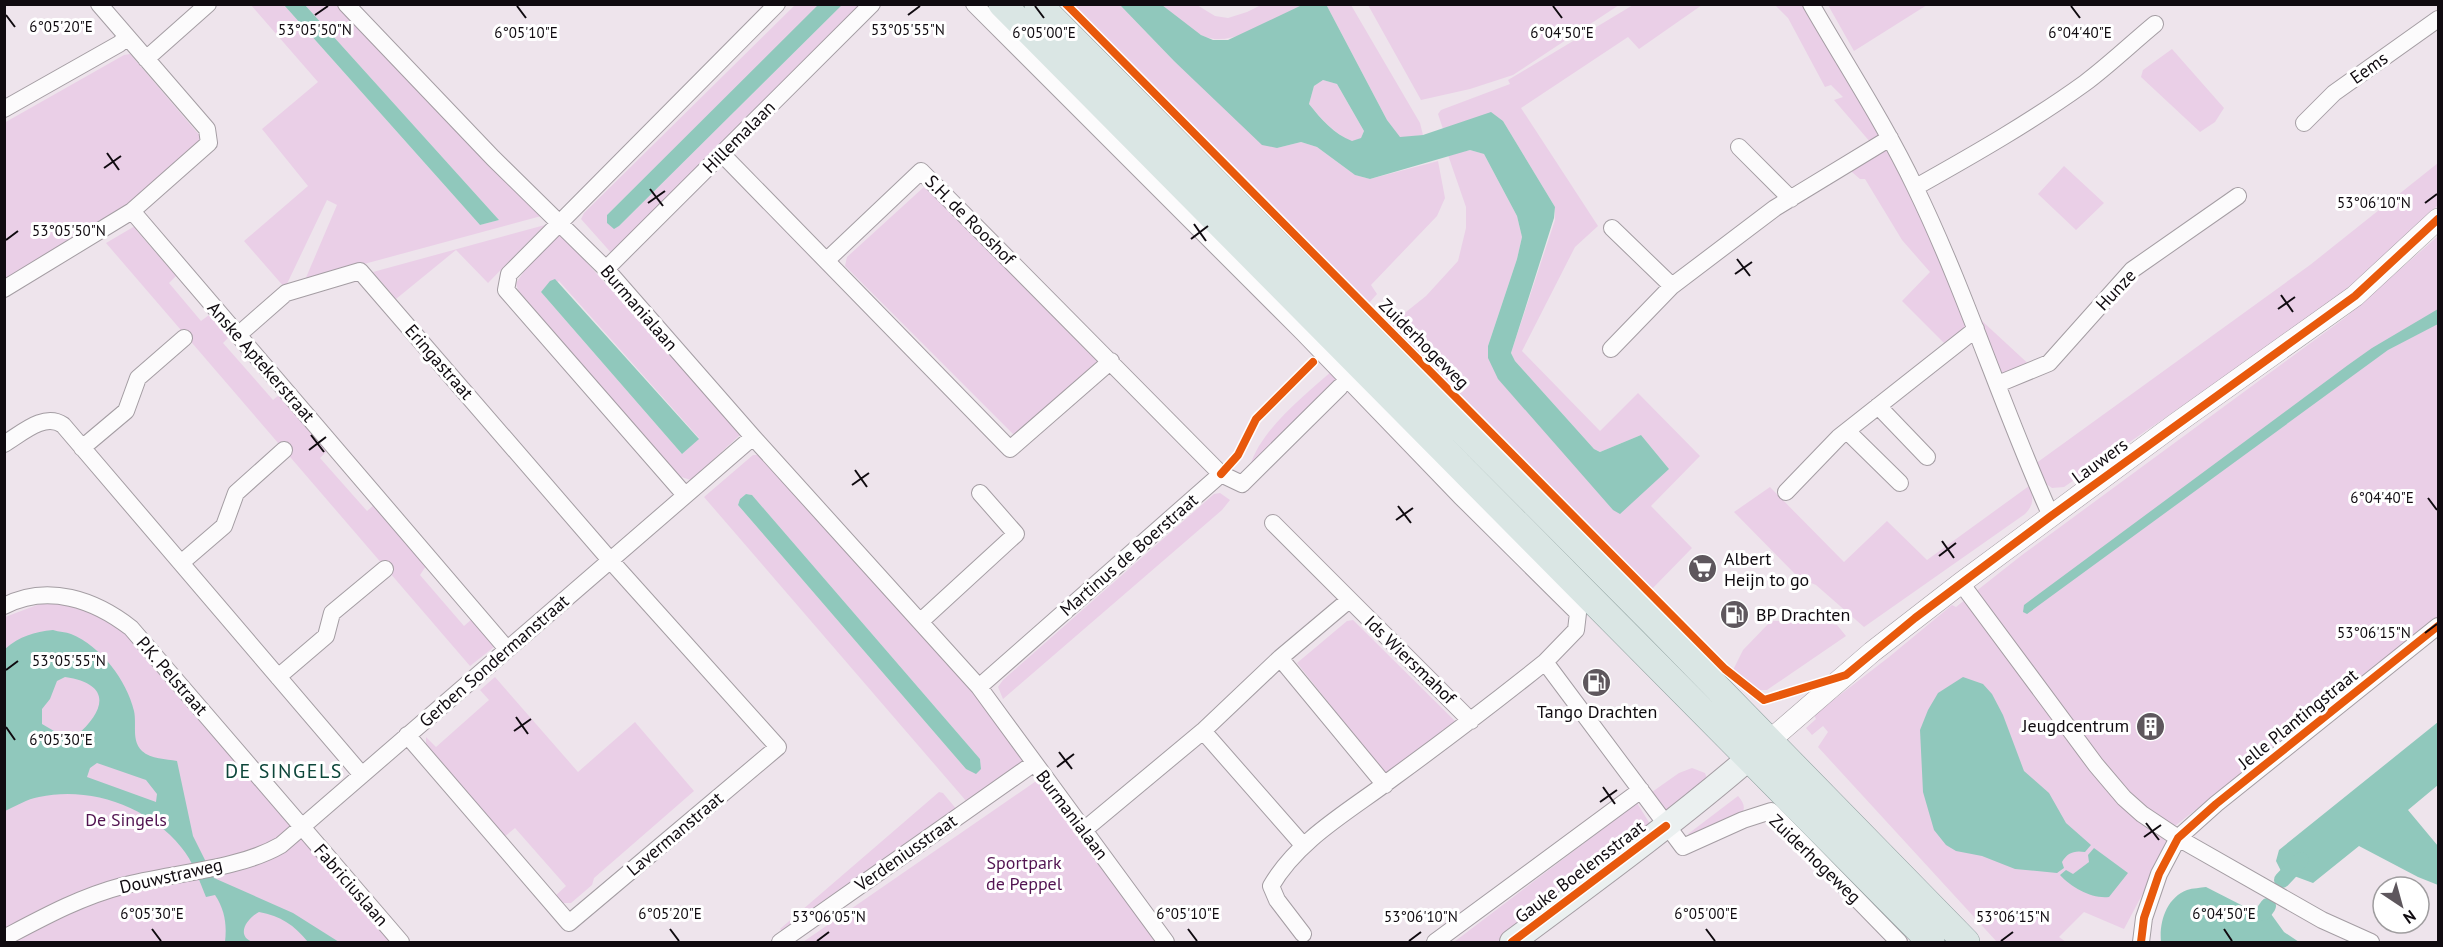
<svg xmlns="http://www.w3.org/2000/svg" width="2443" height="947" font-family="'PT Sans',sans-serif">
<rect width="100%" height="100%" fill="#eee4ec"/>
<path fill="#eacfe7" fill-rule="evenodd" d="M251,5H284L480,225L499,220L305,5H336L545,215L305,280L337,205L327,200L285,288L244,241L308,186L262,129L318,82Z
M795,5H819L607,215V223L614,228L619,226L842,5H869L614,256L581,219L584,213Z
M1074,5H1120L1174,61L1277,148L1301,142L1317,147L1355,175L1370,179L1438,161L1445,198L1437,216L1371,285L1377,294L1369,303Z
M1162,5H1197L1215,16L1228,18L1247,12L1261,5H1302C1276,18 1232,49 1203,36C1188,29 1175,15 1162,5Z
M1320,5H1351L1420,123L1423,135L1400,138L1387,120L1327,6Z
M1368,5H1619L1513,75L1470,89L1421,100Z
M1633,5H1702L1639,49L1628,37L1521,108L1598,226L1575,247L1522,351L1600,431L1638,393L1700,456L1651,506L1692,548L1652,589L1380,314L1386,307L1396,320L1426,296L1458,261L1466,228V207L1448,155L1470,150L1484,154L1517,216L1522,237L1517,259L1488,346L1613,510L1669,469L1641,435L1600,452L1594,449L1515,361L1511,353L1555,220V207L1503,121L1491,113L1443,129L1438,114L1441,110L1510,84L1508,80Z
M1775,5H1806L1880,137L1871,143L1834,100L1843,97L1831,85L1825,87L1788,18Z
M1828,5H1927L1854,51Z
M2172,49L2224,108L2215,122L2200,132L2141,77L2143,70Z
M130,54L201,137L202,142L133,202L5,280L4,123L124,55Z
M1323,80L1337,84L1364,131L1361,138L1352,142C1334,133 1321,119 1309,104L1314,86Z
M1890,138L1968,308L2034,369L1998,384L1976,330L1950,349L1902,301L1930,272L1902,240L1865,179H1860L1845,166Z
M2438,163V205L2369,271L2325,308L2064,487L2052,488L2042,481L2035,464L2310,265Z
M2064,166L2104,203L2076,230L2038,194Z
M925,186L1097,358L1096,366L1021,431L1014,435L845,266L847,257Z
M545,225L488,283L456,250L396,299L373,272Z
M135,226L138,232L176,276L169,283L201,321L209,315L229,337L223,343L273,400L279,395L327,451L320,458L367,511L374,505L426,566L420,575L464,626L472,619L492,642L494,647L470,666L106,243Z
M561,234L741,434L691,480L678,476L518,290L516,283L534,257ZM559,281L699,438L682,454L541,292Z
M2438,236V619L2161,837L2169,844L2124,929L2084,912L2059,937L2066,942H1997L1818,747L1828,732L1823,726L1812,735L1806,728L1816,719L1814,715L1889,657L1952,605L1956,607L2022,555L2346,317Z
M1333,370L1344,381L1250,466C1261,429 1305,395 1333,370Z
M753,455H760L973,691L1024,761L967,802L704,497ZM746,494L752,495L980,759L981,769H966L738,505L740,499Z
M2029,486C2034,497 2034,505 2025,514L1864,627L1816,585L1799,578L1734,512L1770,487L1844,562L1887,521L1927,560Z
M1220,493L1230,500L1222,510L1003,699L998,687L1003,680L1214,494Z
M53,602L80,604L124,629L392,942H5V617L37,605Z
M1353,620L1456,722L1386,775L1297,663L1347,621Z
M1771,621H1814L1837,625L1846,636L1767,690H1753L1733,670L1743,650Z
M495,677L578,772L635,722L694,791L594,878L592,885L571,903H559L554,897L566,886L515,828L503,838L426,744V737L436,747L489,700L480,690Z
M1692,768L1705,773L1708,782L1666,813L1652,792L1679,773Z
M1042,777L1158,942H803Z
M939,792L943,793L958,811L784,933L780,929Z
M1738,796C1744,803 1746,808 1741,815L1690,836L1688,834Z
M1637,803L1650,824L1503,942H1454Z"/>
<path fill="#90c8bc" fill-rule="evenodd" d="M819,4L842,5L619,226L614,229L607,223V215Z
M284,5H305L499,220L480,225Z
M1120,5H1162L1201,35L1213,40H1228L1302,5L1327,6L1387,120L1400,137L1423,135L1491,112L1503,121L1555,207L1554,218L1511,353L1515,361L1594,449L1600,452L1641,435L1669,469L1620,514L1613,510L1498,379L1488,358V346L1517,259L1522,237L1517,216L1484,154L1470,150L1370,179L1355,175L1317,147L1301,142L1277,148L1262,145L1174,61ZM1323,80L1337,84L1364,131L1361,138L1352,141C1334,134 1321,119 1309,104L1314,86Z
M555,279L699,439L682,454L541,292L550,281Z
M2438,309V324L2388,350L2027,614L2023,612L2024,605L2348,365L2372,348Z
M746,494L752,495L980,759L981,769L976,774L966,769L738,505L740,499Z
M53,630C59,632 66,632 71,634C101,646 127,681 134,711C137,724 131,741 142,751C151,759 166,759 177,761L193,836L214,878L293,913L339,942H308C294,925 281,916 259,912C247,918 235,936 253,942H225C227,925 225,910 215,895L206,897C199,880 193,861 181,847C148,806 90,786 39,797C27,799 16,806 5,811V649C20,636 34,632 53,630ZM65,677C112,684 106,710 76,736L54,731L42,724V709L50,699L57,681ZM97,763L146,780L157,794L156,802L87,777L90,768Z
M1963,677L1983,684L1992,694L2003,715L2024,771L2049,793L2066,823L2091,845L2085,852C2074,850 2067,853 2062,862L2064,868L2057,873L2015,869L1982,856L1956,851L1946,845L1934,830L1923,792L1920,730L1928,710L1938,693Z
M2438,722V785L2408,810L2438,846V885L2418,877L2359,846L2313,883L2281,871L2276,861L2279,850Z
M2094,848L2128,873L2109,897C2092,899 2072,888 2060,875L2066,870L2073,874L2089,862L2088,855Z
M2206,887L2251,910L2271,914L2284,932L2299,942H2161C2159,923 2166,898 2187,890C2193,888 2200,888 2206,887Z"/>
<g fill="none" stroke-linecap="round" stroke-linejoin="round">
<path stroke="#90c8bc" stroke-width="16" d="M2282,880L2301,860
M2263,913L2268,906"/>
<defs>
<path id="minor" d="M346,4L493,158L606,269L753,437L979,687L1166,942
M974,4L1303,333L1460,496L1578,613L1576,630L1545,662L1683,847L1743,820L1771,811L1899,942
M1811,4C1846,65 1885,124 1915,187C1967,294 2002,408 2051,516
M146,59L208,4
M4,109L119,44L127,37
M2304,123L2334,93L2438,19
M1739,147L1791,199
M722,154L1010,449L1111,361
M1916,187C1973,155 2031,122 2085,83C2109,65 2132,43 2155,24
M132,211L507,649
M1612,228L1672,286
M827,260L921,171L1221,474
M606,269L872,4
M4,289L132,211L209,143L207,129L99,4
M238,335L286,293L360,271L610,560L778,747L569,923L407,735
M1611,349L1672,286L1775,208L1890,138
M1998,384L2049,363L2132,270L2238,196
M1878,406L1927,457
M1847,431L1900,483
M4,444C21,434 44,412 63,425L362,775
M82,448L126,411L138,378L184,338
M1786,492L1839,437L1976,329
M685,495L506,290L509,274L777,4
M1273,523L1471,721
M181,563L224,526L236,493L284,450
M1961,583L2096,765L2124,798L2142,814L2178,838L2322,920L2371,942
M4,606C48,583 95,600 131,628L401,942
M921,621L1016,534L980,493
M1280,658L1385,785
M278,677L326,636L332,613L385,569
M979,687L1221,474L1242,484L1340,387
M1203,731L1303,845
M1084,830L1203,731L1280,658L1349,600
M1303,934L1277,900L1271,886C1298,839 1351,810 1393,778C1445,740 1495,702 1545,662
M4,938C42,918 80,897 122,886C171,873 238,870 281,845L753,437
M780,942L1033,764
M1435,942L1641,790
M2141,942L2144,918L2159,874L2178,838L2216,804L2438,626"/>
<path id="tertiary" d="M1768,742L1872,652L1961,583L2174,425L2355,296L2438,219"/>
<path id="secondary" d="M1512,942C1597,879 1683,816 1763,746"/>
<path id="primary" d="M1002,4L1931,942
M1038,4L1653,622L1966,942"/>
</defs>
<use href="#minor" stroke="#a49da3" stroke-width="18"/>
<use href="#tertiary" stroke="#a49da3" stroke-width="22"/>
<use href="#secondary" stroke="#a49da3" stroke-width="26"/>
<use href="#primary" stroke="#8e9f9e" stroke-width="28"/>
<use href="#minor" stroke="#fcfbfc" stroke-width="16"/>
<use href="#tertiary" stroke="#fcfbfc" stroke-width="21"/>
<use href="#secondary" stroke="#ebf0f0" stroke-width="24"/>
<use href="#primary" stroke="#dae6e4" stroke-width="27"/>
<defs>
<path id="cycleway" d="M1066,4L1725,669L1764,700L1846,675L1915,618L2051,516L2355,296L2438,219
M1221,474L1238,455L1256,419L1313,362
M1512,942L1666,826
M2141,942L2144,918L2159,874L2178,838L2216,804L2438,626"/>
</defs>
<use href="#cycleway" stroke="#fff" stroke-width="11"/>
<use href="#cycleway" stroke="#e8590c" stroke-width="8"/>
</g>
<path fill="none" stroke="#100b10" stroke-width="2" d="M517,6L526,18M1035,6L1044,18M1553,6L1562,18M2071,6L2080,18M6,15L15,27M315,15L328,6M908,15L920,6M107,153L119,170M104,168L121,156M650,189L663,206M648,203L665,191M2425,203L2437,194M1194,224L1206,241M1191,239L1208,226M6,240L18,231M1737,259L1750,276M1735,274L1752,262M2281,295L2293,312M2278,309L2295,297M311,435L324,452M309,450L326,437M855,470L867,487M852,485L869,473M2428,498L2437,510M1398,506L1411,523M1396,520L1413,508M1942,541L1954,558M1939,556L1956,543M2425,633L2437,624M6,670L18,661M516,717L528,734M6,727L15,740M514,731L531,719M1059,752L1072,769M1057,767L1074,754M1603,787L1615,804M1600,802L1617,790M2146,823L2159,840M2144,837L2161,825M152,929L161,941M670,929L679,941M1188,929L1197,941M1706,929L1715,941M2224,929L2232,941M817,941L829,932M1409,941L1421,932M2001,941L2013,932"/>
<defs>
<symbol id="supermarket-disc" viewBox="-11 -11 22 22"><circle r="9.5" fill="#5e575d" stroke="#fff"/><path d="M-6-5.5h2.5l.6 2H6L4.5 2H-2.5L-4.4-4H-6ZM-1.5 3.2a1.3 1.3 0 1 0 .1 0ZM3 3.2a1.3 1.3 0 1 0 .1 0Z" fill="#fff"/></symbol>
<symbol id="fuel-disc" viewBox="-11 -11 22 22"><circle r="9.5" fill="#5e575d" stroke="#fff"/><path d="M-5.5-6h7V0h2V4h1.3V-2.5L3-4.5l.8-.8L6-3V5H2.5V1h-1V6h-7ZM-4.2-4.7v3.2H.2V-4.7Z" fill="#fff"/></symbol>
<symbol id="building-disc" viewBox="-11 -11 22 22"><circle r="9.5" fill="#5e575d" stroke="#fff"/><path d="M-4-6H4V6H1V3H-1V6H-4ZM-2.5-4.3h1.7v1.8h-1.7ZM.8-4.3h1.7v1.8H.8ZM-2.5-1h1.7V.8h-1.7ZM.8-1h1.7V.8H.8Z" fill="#fff"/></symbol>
</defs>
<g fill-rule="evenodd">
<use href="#supermarket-disc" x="1686" y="552" width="33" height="33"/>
<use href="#fuel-disc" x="1718" y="598" width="33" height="33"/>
<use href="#fuel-disc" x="1580" y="666" width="33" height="33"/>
<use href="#building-disc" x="2134" y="710" width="33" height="33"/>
</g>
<g text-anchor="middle" stroke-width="6" stroke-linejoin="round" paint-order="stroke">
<g font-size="18" fill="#100b10" stroke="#fff">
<text transform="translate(2369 68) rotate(-35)" y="6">Eems</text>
<text transform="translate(739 137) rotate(-45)" y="6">Hillemalaan</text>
<text transform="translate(970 220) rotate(45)" y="6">S.H. de Rooshof</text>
<text transform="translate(2116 290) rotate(-47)" y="6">Hunze</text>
<text transform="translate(639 308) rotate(49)" y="6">Burmanialaan</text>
<text transform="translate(1424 344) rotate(45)" y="6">Zuiderhogeweg</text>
<text transform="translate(261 362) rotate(49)" y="6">Anske Aptekerstraat</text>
<text transform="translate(439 362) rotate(49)" y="6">Eringastraat</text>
<text transform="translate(2100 461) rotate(-36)" y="6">Lauwers</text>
<text transform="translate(1129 555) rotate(-41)" y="6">Martinus de Boerstraat</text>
<text transform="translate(1410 660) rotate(44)" y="6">Ids Wiersmahof</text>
<text transform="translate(494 661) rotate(-41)" y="6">Gerben Sondermanstraat</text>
<text transform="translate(172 676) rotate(49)" y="6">P.K. Pelstraat</text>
<text transform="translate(2298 719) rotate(-39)" y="6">Jelle Plantingstraat</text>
<text transform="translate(1072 815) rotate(53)" y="6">Burmanialaan</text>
<text transform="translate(675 834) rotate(-40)" y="6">Lavermanstraat</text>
<text transform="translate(906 853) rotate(-35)" y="6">Verdeniusstraat</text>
<text transform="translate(1815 859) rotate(44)" y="6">Zuiderhogeweg</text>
<text transform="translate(1580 872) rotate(-37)" y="6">Gauke Boelensstraat</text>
<text transform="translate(171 876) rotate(-13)" y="6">Douwstraweg</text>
<text transform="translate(351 885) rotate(49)" y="6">Fabriciuslaan</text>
</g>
<g font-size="18" fill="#100b10" stroke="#fff" text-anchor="start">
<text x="1724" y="565">Albert<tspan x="1724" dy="21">Heijn to go</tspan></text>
<text x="1756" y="621">BP Drachten</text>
<text x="1597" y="718" text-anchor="middle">Tango Drachten</text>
<text x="2129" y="732" text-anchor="end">Jeugdcentrum</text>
</g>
<g font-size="18" fill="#521451" stroke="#fff">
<text x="126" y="826">De Singels</text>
<text x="1024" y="869">Sportpark<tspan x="1024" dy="21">de Peppel</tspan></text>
</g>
<g font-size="20" letter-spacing="1.5" fill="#0d463a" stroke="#fff">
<text x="284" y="778">DE SINGELS</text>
</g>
</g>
<g font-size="15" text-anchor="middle" fill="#100b10" stroke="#fff" stroke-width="6" stroke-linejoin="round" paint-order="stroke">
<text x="61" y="32">6°05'20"E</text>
<text x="315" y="35">53°05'50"N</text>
<text x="908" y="35">53°05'55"N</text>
<text x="526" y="38">6°05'10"E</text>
<text x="1044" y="38">6°05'00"E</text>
<text x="1562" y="38">6°04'50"E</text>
<text x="2080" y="38">6°04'40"E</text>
<text x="2374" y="208">53°06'10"N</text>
<text x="69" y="236">53°05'50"N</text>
<text x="2382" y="503">6°04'40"E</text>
<text x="2374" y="638">53°06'15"N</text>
<text x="69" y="666">53°05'55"N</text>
<text x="61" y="745">6°05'30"E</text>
<text x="152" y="919">6°05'30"E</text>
<text x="670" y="919">6°05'20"E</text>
<text x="1188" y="919">6°05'10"E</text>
<text x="1706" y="919">6°05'00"E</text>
<text x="2224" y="919">6°04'50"E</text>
<text x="829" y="922">53°06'05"N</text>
<text x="1421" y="922">53°06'10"N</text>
<text x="2013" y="922">53°06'15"N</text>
</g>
<rect width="2443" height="947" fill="none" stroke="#100b10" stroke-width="12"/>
<g transform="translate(2401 905) rotate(144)"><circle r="28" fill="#ffffff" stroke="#9f9d9f" stroke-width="1.5"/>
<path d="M0-4.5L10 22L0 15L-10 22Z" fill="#5e575d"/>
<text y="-9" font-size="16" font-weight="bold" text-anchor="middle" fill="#100b10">N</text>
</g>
</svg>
